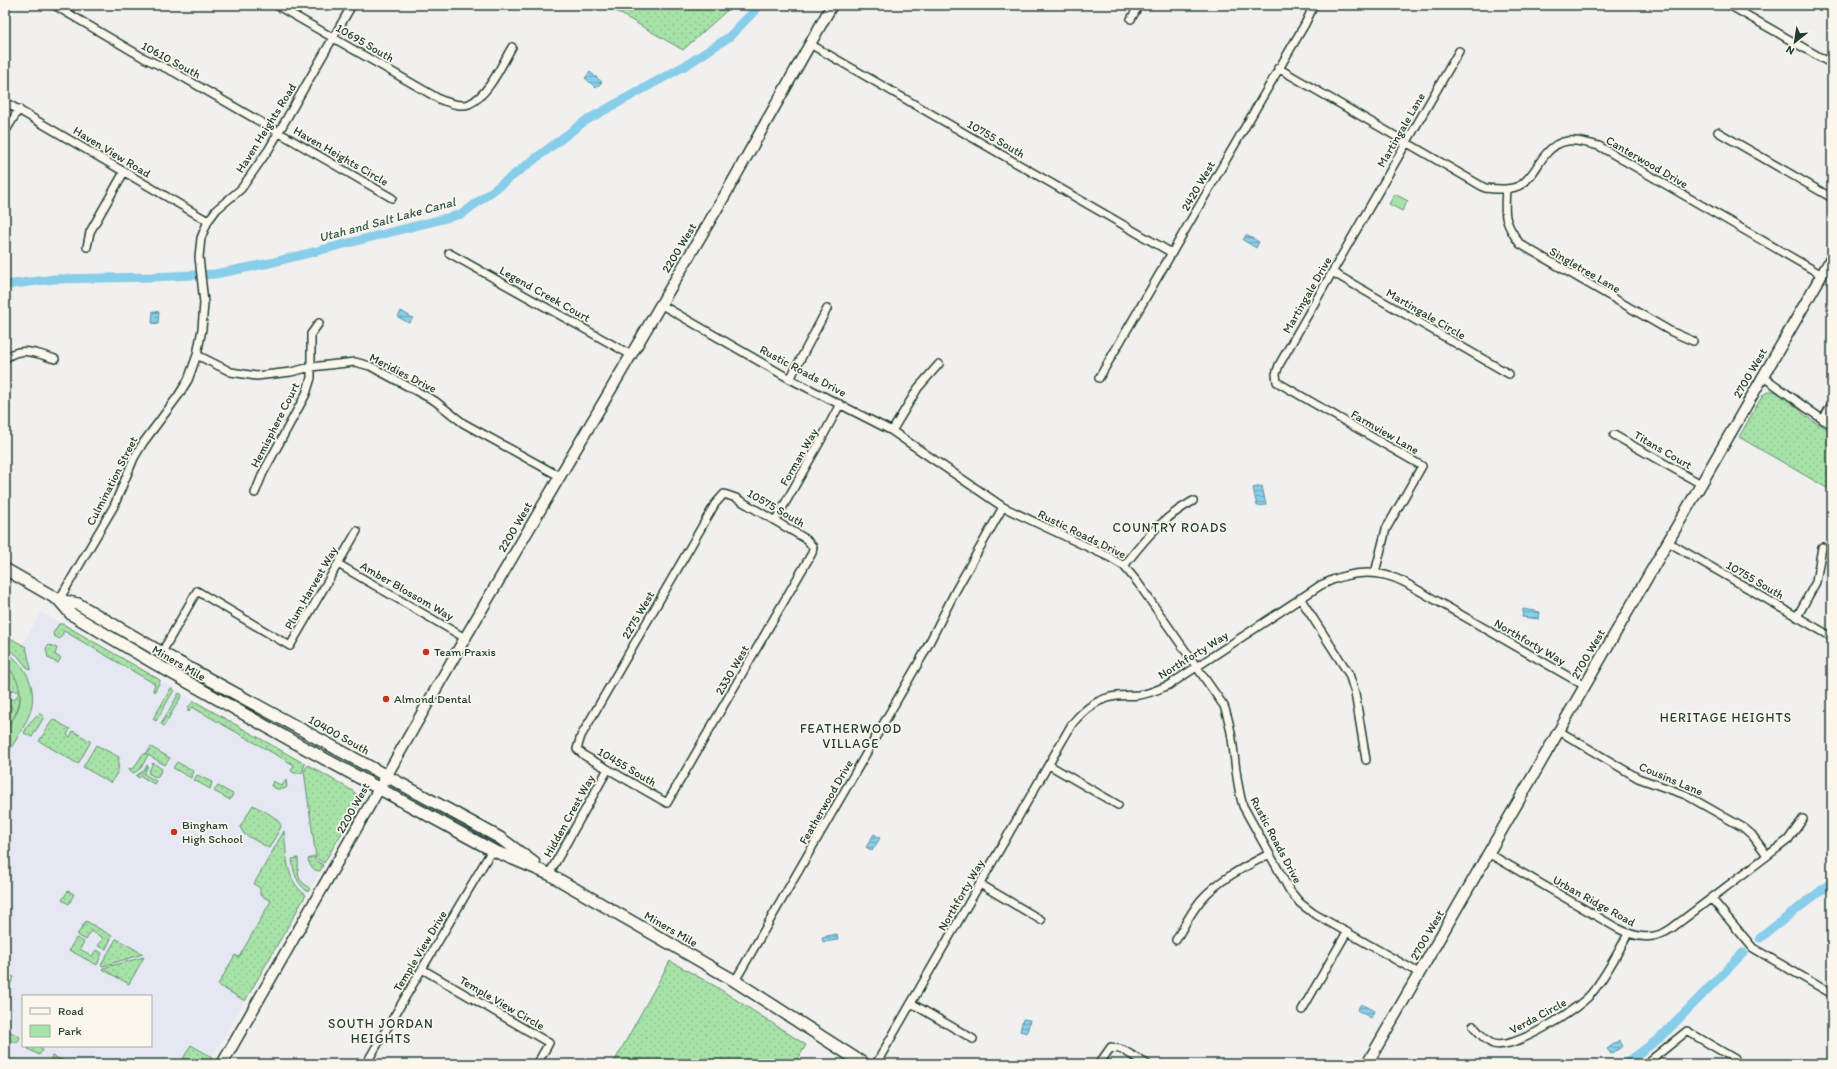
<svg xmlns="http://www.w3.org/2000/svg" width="1837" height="1069" font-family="Itim,sans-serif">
<defs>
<pattern id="green-dots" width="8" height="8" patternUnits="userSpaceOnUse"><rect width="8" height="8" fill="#a7e2a8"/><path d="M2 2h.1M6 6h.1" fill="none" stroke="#8fc391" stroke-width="1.8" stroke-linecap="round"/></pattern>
<pattern id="water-rules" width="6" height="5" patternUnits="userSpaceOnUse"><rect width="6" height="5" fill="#88cde9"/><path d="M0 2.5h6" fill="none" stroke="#6fa8be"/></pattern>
</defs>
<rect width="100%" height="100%" fill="#f1f0ef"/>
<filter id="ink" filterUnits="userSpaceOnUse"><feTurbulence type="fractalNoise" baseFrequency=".025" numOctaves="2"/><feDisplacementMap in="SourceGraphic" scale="8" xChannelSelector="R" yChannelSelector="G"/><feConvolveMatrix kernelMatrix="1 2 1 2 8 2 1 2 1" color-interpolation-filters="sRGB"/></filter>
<g filter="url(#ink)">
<path fill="#e5e8f3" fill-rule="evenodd" d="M41,612L353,791L359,799L360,802L208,1064H5V635L22,645ZM23,996H151V1046H23Z"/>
<path fill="url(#green-dots)" stroke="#63906e" d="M605,5H733L683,50Z
M1769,391C1783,389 1797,409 1807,417C1815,423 1824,427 1832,432V491L1739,437L1763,395Z
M59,624H63L160,680V682L154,692L153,690L155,684L64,631L60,639L54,636L53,633Z
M5,635L26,647L31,669L29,670L17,655L5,648Z
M49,645L57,648L55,655L61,658L58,663L48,658L46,648Z
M5,665C31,687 19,710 5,733V719L12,707L5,702V695L14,700L19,693L12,689L11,692L5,688Z
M171,688L174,690L156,721L153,719Z
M179,693L182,695L164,726L161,724Z
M194,701L305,764L302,773H294L291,771L294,765L192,707L188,712V707Z
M39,713L44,717L32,737L24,733L30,722Z
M53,719L70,729L67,735L70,737L73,731L90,741V743L78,764L39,741Z
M96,745L119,757L118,771L111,783L83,767Z
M151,747L170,758L165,765L148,755L141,768L134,773L128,769L134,768L142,755L147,753Z
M177,762L193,771L191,778L173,768Z
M153,763L162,769L157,778L148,773Z
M147,765L148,766L144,774L156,781L154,784L141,776L139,778L136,776L143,771Z
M308,765L353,791L358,796L360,802L324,863L316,858L304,771Z
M197,775L212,782L210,789L194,780Z
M286,780L287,787L284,789H277L271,786L273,781L282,786Z
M218,786L233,794L230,800L214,791Z
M253,805C261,810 280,817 281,827L269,848L244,834L240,827Z
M284,831C287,854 285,881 306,895L245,1001L218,985L235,955L239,957L271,901L260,895V888L254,884Z
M314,856L315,860L323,865L320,871C313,871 309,865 308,859Z
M298,858C299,865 296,876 302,882C305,885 307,885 310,889L308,892C296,882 294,874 292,859Z
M68,891L74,894L69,904L62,900Z
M86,921L112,936L106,949L98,946L103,938L91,931L86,940L77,935Z
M76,938L84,942L80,949L92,956L96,950L102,953L97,965L69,950Z
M116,939H117L143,954L103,966L101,965Z
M144,957L129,984L102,969L103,968Z
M670,961L715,986L806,1045L795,1064H613Z
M8,974L14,977L6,991L5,979Z
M9,1031L20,1037L18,1042L16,1043L6,1037Z
M191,1045L212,1057L208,1064H180Z
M29,1046H37L43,1050L39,1055L28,1049Z
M52,1056L64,1061V1064H54L50,1062Z"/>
<path fill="#a7e2a8" stroke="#63906e" d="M1395,194L1408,201L1402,211L1389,204Z
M5,652C27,664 39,691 29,715C23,730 13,744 5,758C5,751 3,740 5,733C7,726 13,720 16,714C25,697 19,676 5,665Z"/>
<path fill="url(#water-rules)" stroke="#5e93a1" d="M590,72L602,82L596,88L585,78Z
M1246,235L1259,242L1256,248L1243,240Z
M153,311L159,312L158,324L152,323Z
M401,311L413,318L409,323L398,317Z
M1262,486L1266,505L1257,506L1253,488Z
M1523,609L1540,612L1539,619L1522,617Z
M874,834L880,838L872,851L866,847Z
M837,934L838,940L823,942L822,937Z
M1361,1004L1374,1011L1371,1018L1357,1010Z
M1023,1019L1030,1020L1027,1033L1020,1031Z
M1619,1040L1623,1046L1611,1054L1607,1049Z"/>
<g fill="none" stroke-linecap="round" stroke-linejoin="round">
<path stroke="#88cde9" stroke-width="9" d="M5,285L55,279L151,277L215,274L270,263L462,214L585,121L688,64L729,37L760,5
M1760,938L1832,882
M1625,1064L1661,1037L1743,953"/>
<defs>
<path id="street" d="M54,5L144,58L174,72L392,198
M276,5L441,100C450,103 460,107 469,104C488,96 502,64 512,47
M1729,5L1832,64
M1131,19L1139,5
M810,44L1172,253
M1278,68L1485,188C1496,189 1512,191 1522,184C1533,176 1537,165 1545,155C1561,135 1577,140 1599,146L1822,275
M5,102L208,221
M5,132L19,109
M1718,132L1832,198
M1506,189C1504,216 1504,222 1520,244L1670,331L1693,341
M87,247L90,232L124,172
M449,253L631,355
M1332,272L1509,374
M660,304L790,379L892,431L1003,507L1109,557L1124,566L1138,583L1224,706C1236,738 1233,774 1243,806L1290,891L1300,903L1313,913L1419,973
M197,355L231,372L256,376L291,372L311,367L355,362L370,366L420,393L435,401L463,423L559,476
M5,359C20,345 38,354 55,359
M1763,377C1787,392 1807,411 1832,425
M1099,378L1305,24L1314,5
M790,379L827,309
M1823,420L1832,403
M892,431L918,388L939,364
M1614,435L1701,484
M255,493L263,473L306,394L311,378V334L319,323
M724,494L736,498L806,539L813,547L812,553L667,803L585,756L577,749L581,736L715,504Z
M775,521L821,440L840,404
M1668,542L1832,637
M338,564L465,638
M1124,566C1145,539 1162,518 1193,501
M1375,573L1386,529L1422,466L1277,382L1276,374L1279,365L1459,51
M1300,598L1349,674L1355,693L1366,760
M59,600L114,506L134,458L143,443L178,396L188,380L197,355L202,329L204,303L199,257L201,238L208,221L217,209L241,189L269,149L352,5
M1797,617L1816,582L1822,547
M162,652L197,591L290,646L357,531
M1559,731L1638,778L1686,795L1744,828L1752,835L1767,855
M1049,765L1118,805
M1488,853L1617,928C1636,938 1654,941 1672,928L1788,840L1803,819
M549,874L608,769
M980,884L1041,920
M1711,898L1753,948L1832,994
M1176,940C1184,926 1191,912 1201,900C1218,880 1246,866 1269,854
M422,969L549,1043L537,1064
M735,981L923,655L956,590L1003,507
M911,1003L973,1039
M1302,1010L1347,932
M1473,1026C1479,1032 1485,1041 1493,1044C1515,1050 1577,1010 1591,994C1606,976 1617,954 1628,934
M366,1064L492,850
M876,1064L1072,724C1084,709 1098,698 1117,696C1124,695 1131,696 1139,695C1149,694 1159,689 1169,685L1321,585C1349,571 1376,568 1404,582L1585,686
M1099,1064L1111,1047L1123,1050L1147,1064
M1646,1064L1687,1031L1735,1059"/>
<path id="secondary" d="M222,1064L465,638L725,195L832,5
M1367,1064L1832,257"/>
<path id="primary" d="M5,569L59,600L78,604L176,661L500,838L534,863
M59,600L71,614L154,663L292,741L492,850L549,874L735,981L864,1064"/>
</defs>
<use href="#street" stroke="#1f3d34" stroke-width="10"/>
<use href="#secondary" stroke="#1f3d34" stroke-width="13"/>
<use href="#primary" stroke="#1f3d34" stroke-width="14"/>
<use href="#street" stroke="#fbf7ec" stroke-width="7"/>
<use href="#secondary" stroke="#fbf7ec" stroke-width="10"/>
<use href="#primary" stroke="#fbf7ec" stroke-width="11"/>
</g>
</g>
<g fill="#c8321e" stroke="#fbf7ec" stroke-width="1.5">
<circle cx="426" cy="652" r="4"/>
<circle cx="386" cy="699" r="4"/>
<circle cx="174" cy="832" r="4"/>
</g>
<g text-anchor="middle" stroke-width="3.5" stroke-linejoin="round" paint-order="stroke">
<g font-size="12" fill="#1f3d34" stroke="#fbf7ec">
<text transform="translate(365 43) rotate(30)" y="4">10695 South</text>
<text transform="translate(171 60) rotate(28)" y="4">10610 South</text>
<text transform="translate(266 128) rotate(-58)" y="4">Haven Heights Road</text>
<text transform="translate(1401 130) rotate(-60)" y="4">Martingale Lane</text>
<text transform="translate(996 139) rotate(30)" y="4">10755 South</text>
<text transform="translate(112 152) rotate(31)" y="4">Haven View Road</text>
<text transform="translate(341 156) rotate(30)" y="4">Haven Heights Circle</text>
<text transform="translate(1647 162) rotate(30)" y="4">Canterwood Drive</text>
<text transform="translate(1198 186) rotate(-60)" y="4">2420 West</text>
<text transform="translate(679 248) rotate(-59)" y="4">2200 West</text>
<text transform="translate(1585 270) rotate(30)" y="4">Singletree Lane</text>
<text transform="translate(545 294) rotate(29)" y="4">Legend Creek Court</text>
<text transform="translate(1307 295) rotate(-60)" y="4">Martingale Drive</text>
<text transform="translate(1426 314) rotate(30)" y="4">Martingale Circle</text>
<text transform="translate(803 371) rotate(28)" y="4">Rustic Roads Drive</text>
<text transform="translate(403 373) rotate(27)" y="4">Meridies Drive</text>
<text transform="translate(1750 373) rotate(-60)" y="4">2700 West</text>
<text transform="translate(275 425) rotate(-63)" y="4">Hemisphere Court</text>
<text transform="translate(1385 432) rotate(30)" y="4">Farmview Lane</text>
<text transform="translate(1663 450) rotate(30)" y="4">Titans Court</text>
<text transform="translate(799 457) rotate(-60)" y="4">Forman Way</text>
<text transform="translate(112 481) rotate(-63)" y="4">Culmination Street</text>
<text transform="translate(776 508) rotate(30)" y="4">10575 South</text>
<text transform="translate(515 527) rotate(-60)" y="4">2200 West</text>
<text transform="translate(1082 534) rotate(26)" y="4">Rustic Roads Drive</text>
<text transform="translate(1755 580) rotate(30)" y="4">10755 South</text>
<text transform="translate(311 588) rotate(-60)" y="4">Plum Harvest Way</text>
<text transform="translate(407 591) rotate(30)" y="4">Amber Blossom Way</text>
<text transform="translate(638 615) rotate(-60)" y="4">2275 West</text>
<text transform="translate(1530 642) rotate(30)" y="4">Northforty Way</text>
<text transform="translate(1588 654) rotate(-60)" y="4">2700 West</text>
<text transform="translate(1193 655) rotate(-32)" y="4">Northforty Way</text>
<text transform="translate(179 663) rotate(30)" y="4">Miners Mile</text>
<text transform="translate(732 670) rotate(-60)" y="4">2330 West</text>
<text transform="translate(339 735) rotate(29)" y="4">10400 South</text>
<text transform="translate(627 767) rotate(30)" y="4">10455 South</text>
<text transform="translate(1671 779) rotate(23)" y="4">Cousins Lane</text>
<text transform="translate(826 802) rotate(-60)" y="4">Featherwood Drive</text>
<text transform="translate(353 808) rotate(-61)" y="4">2200 West</text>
<text transform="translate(569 816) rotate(-61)" y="4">Hidden Crest Way</text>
<text transform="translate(1276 840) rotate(62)" y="4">Rustic Roads Drive</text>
<text transform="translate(961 895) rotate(-60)" y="4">Northforty Way</text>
<text transform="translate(1594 901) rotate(29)" y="4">Urban Ridge Road</text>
<text transform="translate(671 929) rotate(30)" y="4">Miners Mile</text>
<text transform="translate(1427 935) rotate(-60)" y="4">2700 West</text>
<text transform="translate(420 951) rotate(-59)" y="4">Temple View Drive</text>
<text transform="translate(502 1003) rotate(30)" y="4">Temple View Circle</text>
<text transform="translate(1538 1016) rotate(-28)" y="4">Verda Circle</text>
</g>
<g font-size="12" fill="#1f3d34" stroke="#fbf7ec" text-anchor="start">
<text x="434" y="656">Team Praxis</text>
<text x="394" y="703">Almond Dental</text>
<text x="182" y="829">Bingham<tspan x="182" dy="14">High School</tspan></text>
</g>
<g font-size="13" font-style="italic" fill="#345a58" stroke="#fbf7ec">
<text transform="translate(387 219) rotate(-15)" y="5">Utah and Salt Lake Canal</text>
</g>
<g font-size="13" letter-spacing="1" fill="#1f3d34" stroke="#fbf7ec">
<text x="1170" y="532">COUNTRY ROADS</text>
<text x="1726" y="722">HERITAGE HEIGHTS</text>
<text x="851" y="733">FEATHERWOOD<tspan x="851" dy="15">VILLAGE</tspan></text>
<text x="381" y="1028">SOUTH JORDAN<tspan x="381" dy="15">HEIGHTS</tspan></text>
</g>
</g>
<rect width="1837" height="1069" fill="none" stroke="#fbf7ec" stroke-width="20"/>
<rect x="10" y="10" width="1817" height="1049" fill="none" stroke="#1f3d34" stroke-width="1.5" filter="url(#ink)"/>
<rect x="22" y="995" width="130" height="52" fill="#fbf7ec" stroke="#a3ada2"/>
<rect x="30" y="1008" width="20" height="6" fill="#fbf7ec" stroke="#a3ada2"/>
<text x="58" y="1015" font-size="12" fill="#1f3d34">Road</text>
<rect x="30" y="1025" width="20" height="12" fill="#a7e2a8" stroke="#a3ada2"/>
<text x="58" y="1035" font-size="12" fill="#1f3d34">Park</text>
<g transform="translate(1795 42) rotate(210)" stroke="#fbf7ec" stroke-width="3" paint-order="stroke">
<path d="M0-3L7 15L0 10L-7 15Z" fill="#1f3d34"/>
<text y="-6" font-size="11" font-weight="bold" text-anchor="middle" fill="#1f3d34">N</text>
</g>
</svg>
